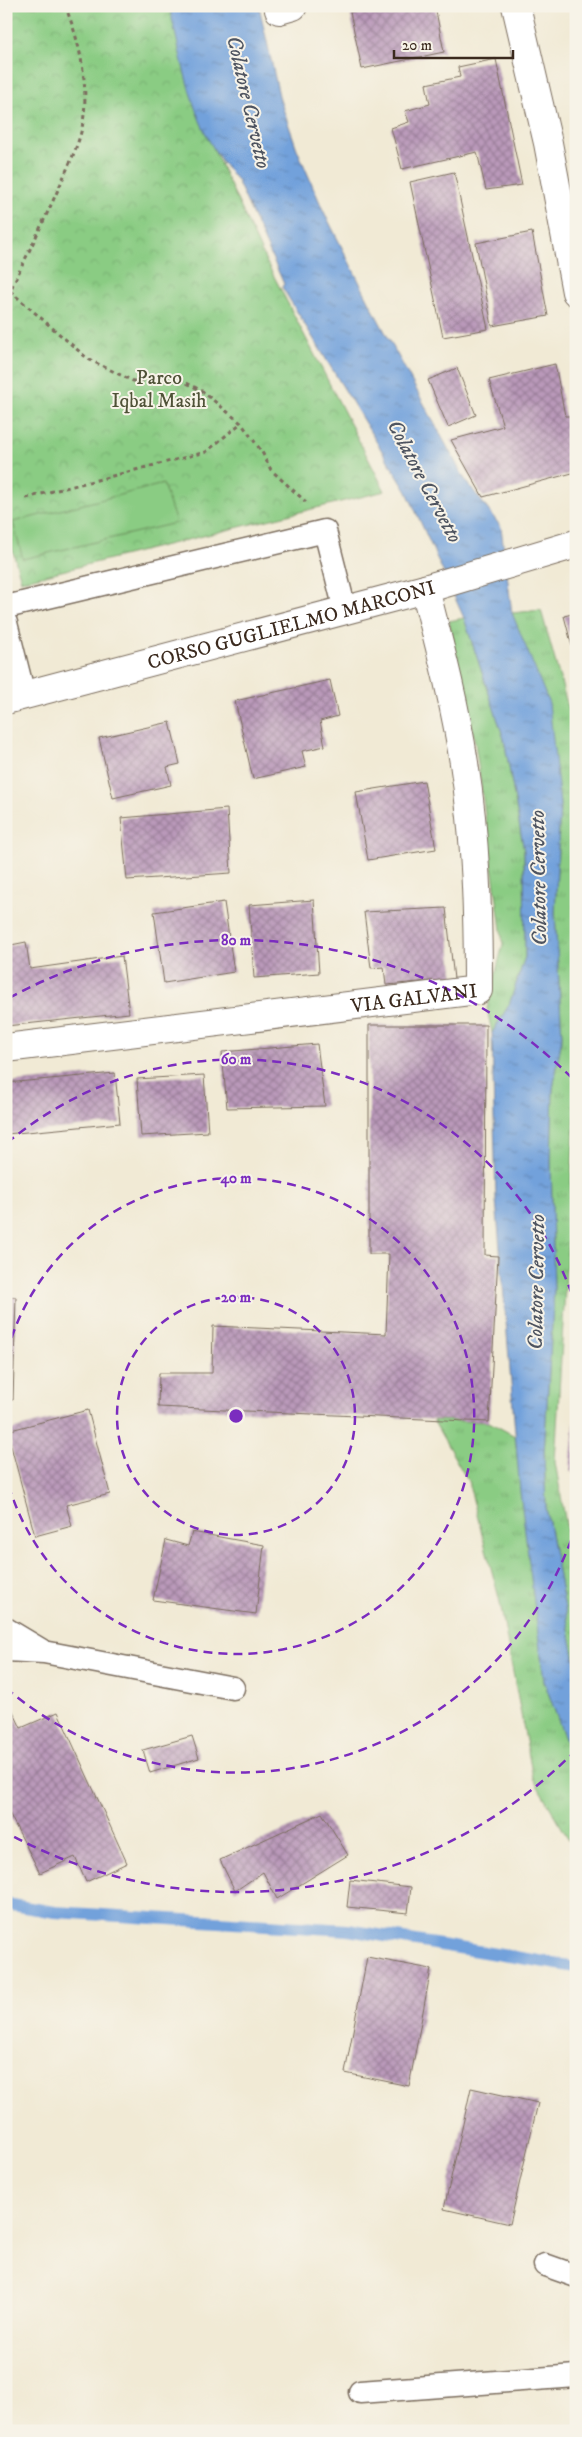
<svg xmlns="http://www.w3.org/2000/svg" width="582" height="2437" font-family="'IM FELL DW Pica',serif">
<defs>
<pattern id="grass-tufts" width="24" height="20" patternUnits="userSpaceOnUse" patternTransform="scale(1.25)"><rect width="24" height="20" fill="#8acc83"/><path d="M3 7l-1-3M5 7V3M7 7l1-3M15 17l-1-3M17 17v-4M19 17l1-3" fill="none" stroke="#78af71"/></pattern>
<pattern id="park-crowns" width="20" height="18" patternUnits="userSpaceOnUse" patternTransform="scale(1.25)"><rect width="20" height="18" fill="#8acc83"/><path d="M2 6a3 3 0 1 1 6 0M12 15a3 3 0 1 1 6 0" fill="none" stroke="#78af71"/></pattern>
<pattern id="water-ripples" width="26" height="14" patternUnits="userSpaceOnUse" patternTransform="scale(1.25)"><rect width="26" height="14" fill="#72a1db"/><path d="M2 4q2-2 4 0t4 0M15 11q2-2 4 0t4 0" fill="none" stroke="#5f83b1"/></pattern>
<pattern id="building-cross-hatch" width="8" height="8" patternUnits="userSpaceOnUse" patternTransform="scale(1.25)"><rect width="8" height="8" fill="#ba99ba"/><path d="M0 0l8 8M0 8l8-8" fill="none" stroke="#987d97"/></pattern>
</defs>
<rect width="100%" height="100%" fill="#f7f3e8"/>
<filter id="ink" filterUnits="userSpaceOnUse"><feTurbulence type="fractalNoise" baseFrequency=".02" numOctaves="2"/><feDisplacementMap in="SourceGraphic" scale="10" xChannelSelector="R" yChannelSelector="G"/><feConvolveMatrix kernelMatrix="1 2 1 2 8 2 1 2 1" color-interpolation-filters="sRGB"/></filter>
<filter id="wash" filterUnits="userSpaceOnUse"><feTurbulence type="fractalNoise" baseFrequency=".0096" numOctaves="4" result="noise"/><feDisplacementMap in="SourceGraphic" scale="20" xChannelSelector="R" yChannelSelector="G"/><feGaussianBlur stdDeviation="1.12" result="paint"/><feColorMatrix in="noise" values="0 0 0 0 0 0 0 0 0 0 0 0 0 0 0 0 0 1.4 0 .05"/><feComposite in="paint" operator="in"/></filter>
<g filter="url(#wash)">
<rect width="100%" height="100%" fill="#f1ead5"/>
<path fill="url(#grass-tufts)" stroke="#627b50" d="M541,610L576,736V1098L555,1462L576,1581V1667L546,1507L544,1453L554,1290L551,1161L553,1089L562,1037L555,913L560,804L512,613Z
M464,618L504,739L524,851L525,957L509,1005L492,1033L487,1008L503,944L475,743L449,621Z
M433,1420L489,1422L515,1436L544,1681L576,1769V1852L533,1778L499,1598L468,1481Z"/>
<path fill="url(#park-crowns)" stroke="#627b50" d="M6,6H173L200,117L219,161L265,259L385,491L21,581L6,526Z"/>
<path fill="#8acc83" stroke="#627b50" d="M163,484L176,523L23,559L13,522Z"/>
<path fill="url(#water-ripples)" stroke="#56667c" d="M169,6H259L280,100L297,149L323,210L377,317L464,478L501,527L512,613L549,703L560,804L555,913L562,1037L553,1089L551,1161L554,1290L544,1453L546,1507L576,1667V1769L544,1681L520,1492L496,1200L492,1033L509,1005L525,957L524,851L504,739L464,618L407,492L282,287L284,284L237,180C192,132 184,67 169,6Z"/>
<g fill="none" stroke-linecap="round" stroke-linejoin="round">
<path stroke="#72a1db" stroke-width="12" d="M6,1904L55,1912L348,1930L576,1967"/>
</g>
<g id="blocks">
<path fill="url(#building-cross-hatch)" d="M379,6H435L444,52L362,69L350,12Z
M496,59L522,185L486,190L477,152L402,169L391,128L409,122L405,111L430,104L426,84L460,77L458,67Z
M454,172L488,329L443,337L410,182Z
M532,232L548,316L492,326L476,243Z
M555,364L565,416H576V472L483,497L451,440L503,426L489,380Z
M457,368L476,415L448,427L428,380Z
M576,613V657L575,658L564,616Z
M330,680L338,716L320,721L325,746L302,751L306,767L253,779L235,701Z
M170,722L180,764L167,767L171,785L113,798L99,738Z
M424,781L436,849L368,860L356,792Z
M227,809L231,873L127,880L121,818Z
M314,900L319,973L254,978L249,905Z
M224,902L234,972L164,983L154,912Z
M446,908L454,979L386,985L384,967L371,968L364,912Z
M26,942L30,969L122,956L129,1013L6,1026V946Z
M369,1025H486L485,1255L498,1256L489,1422L158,1407L159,1373H212L213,1326L386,1334L389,1254H369Z
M317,1044L325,1106L227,1108L222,1052Z
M115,1073L120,1123L6,1134V1083Z
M204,1075L208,1132L141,1136L137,1079Z
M6,1297H16L13,1400H6Z
M88,1410L110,1494L66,1505L72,1526L35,1536L7,1431Z
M574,1422L576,1471H570Z
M192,1532L264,1545L256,1614L153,1600L166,1540L188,1546Z
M12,1709L21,1728L58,1712L127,1863L86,1882L75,1857L40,1873L6,1807V1712Z
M192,1736L199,1758L150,1773L143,1750Z
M322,1813L348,1855L277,1899L263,1872L235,1891L220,1860Z
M350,1880L411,1887L408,1913L347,1907Z
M367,1957L431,1969L409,2086L345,2073Z
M471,2088L538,2103L510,2224L444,2209Z"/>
</g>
</g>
<g filter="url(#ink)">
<use href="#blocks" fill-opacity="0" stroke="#7b6d5e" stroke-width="1"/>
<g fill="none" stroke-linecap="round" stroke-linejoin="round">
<defs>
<path id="service" d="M6,607L325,531L345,610
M6,623L24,695
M6,1629L41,1650
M6,1650L44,1652L233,1688
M545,2265L576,2276
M360,2392L576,2376"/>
<g id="minor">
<path d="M516,6L548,143L576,292"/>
<path d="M279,10L293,6"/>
<path id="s1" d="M6,1048L478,990C478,914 476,838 464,763C455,704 440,647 425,589"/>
</g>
<g id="tertiary">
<path id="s2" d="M6,700L425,589L576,544"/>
</g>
</defs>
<use href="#service" stroke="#7b6d5e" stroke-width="25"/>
<use href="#minor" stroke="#7b6d5e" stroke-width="30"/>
<use href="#tertiary" stroke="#7b6d5e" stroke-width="30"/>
<path stroke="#7b6d5e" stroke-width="3" stroke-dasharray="4 4" stroke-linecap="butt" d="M10,291L88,359L133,381L181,380L202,391L241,423L262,452L271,470L306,502
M6,293L10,291C27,255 45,219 61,183C69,164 80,143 83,122C89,85 80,41 65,6
M26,498L206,452L241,423"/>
<use href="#service" stroke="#fff" stroke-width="22"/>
<use href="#minor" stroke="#fff" stroke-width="28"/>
<use href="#tertiary" stroke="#fff" stroke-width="28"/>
</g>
</g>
<g fill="none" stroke="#7b2cbf" stroke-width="2.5" stroke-dasharray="9 6">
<circle cx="236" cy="1416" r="119"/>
<path d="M7 1352A238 238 0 1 1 7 1480"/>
<path d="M576 1526A357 357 0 0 1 7 1689M7 1143A357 357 0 0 1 576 1306"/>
<path d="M576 1750A476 476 0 0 1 9 1834M9 998A476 476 0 0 1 576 1082"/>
</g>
<g text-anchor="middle" stroke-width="4" stroke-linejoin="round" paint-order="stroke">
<g font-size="20" fill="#4f5237" stroke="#f7f3e8">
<text x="159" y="384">Parco<tspan x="159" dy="23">Iqbal Masih</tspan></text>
</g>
<g font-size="20" fill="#3b2a1e" stroke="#f7f3e8">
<text dy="7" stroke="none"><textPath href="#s2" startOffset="295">CORSO GUGLIELMO MARCONI</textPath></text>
<text dy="7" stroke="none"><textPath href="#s1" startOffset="411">VIA GALVANI</textPath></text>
</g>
<g font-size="21" font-style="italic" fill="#4e5460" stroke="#f7f3e8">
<text transform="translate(249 102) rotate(77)" y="7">Colatore Cervetto</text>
<text transform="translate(425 481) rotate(62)" y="7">Colatore Cervetto</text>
<text transform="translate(538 878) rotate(-91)" y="7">Colatore Cervetto</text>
<text transform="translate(536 1282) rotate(-89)" y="7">Colatore Cervetto</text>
</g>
</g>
<circle cx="236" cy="1416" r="8" fill="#7b2cbf" stroke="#f7f3e8" stroke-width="2.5"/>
<g font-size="15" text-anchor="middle" font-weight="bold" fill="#7b2cbf" stroke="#f7f3e8" stroke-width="4" stroke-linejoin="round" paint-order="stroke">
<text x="236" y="945">80 m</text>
<text x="236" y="1064">60 m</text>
<text x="236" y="1183">40 m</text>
<text x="236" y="1302">20 m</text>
</g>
<rect width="582" height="2437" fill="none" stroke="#f7f3e8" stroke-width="25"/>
<path d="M394 50v8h119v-8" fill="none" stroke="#3b2a1e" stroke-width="2.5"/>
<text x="402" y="50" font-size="15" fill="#3b2a1e" stroke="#f7f3e8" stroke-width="4" paint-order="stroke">20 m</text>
</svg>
